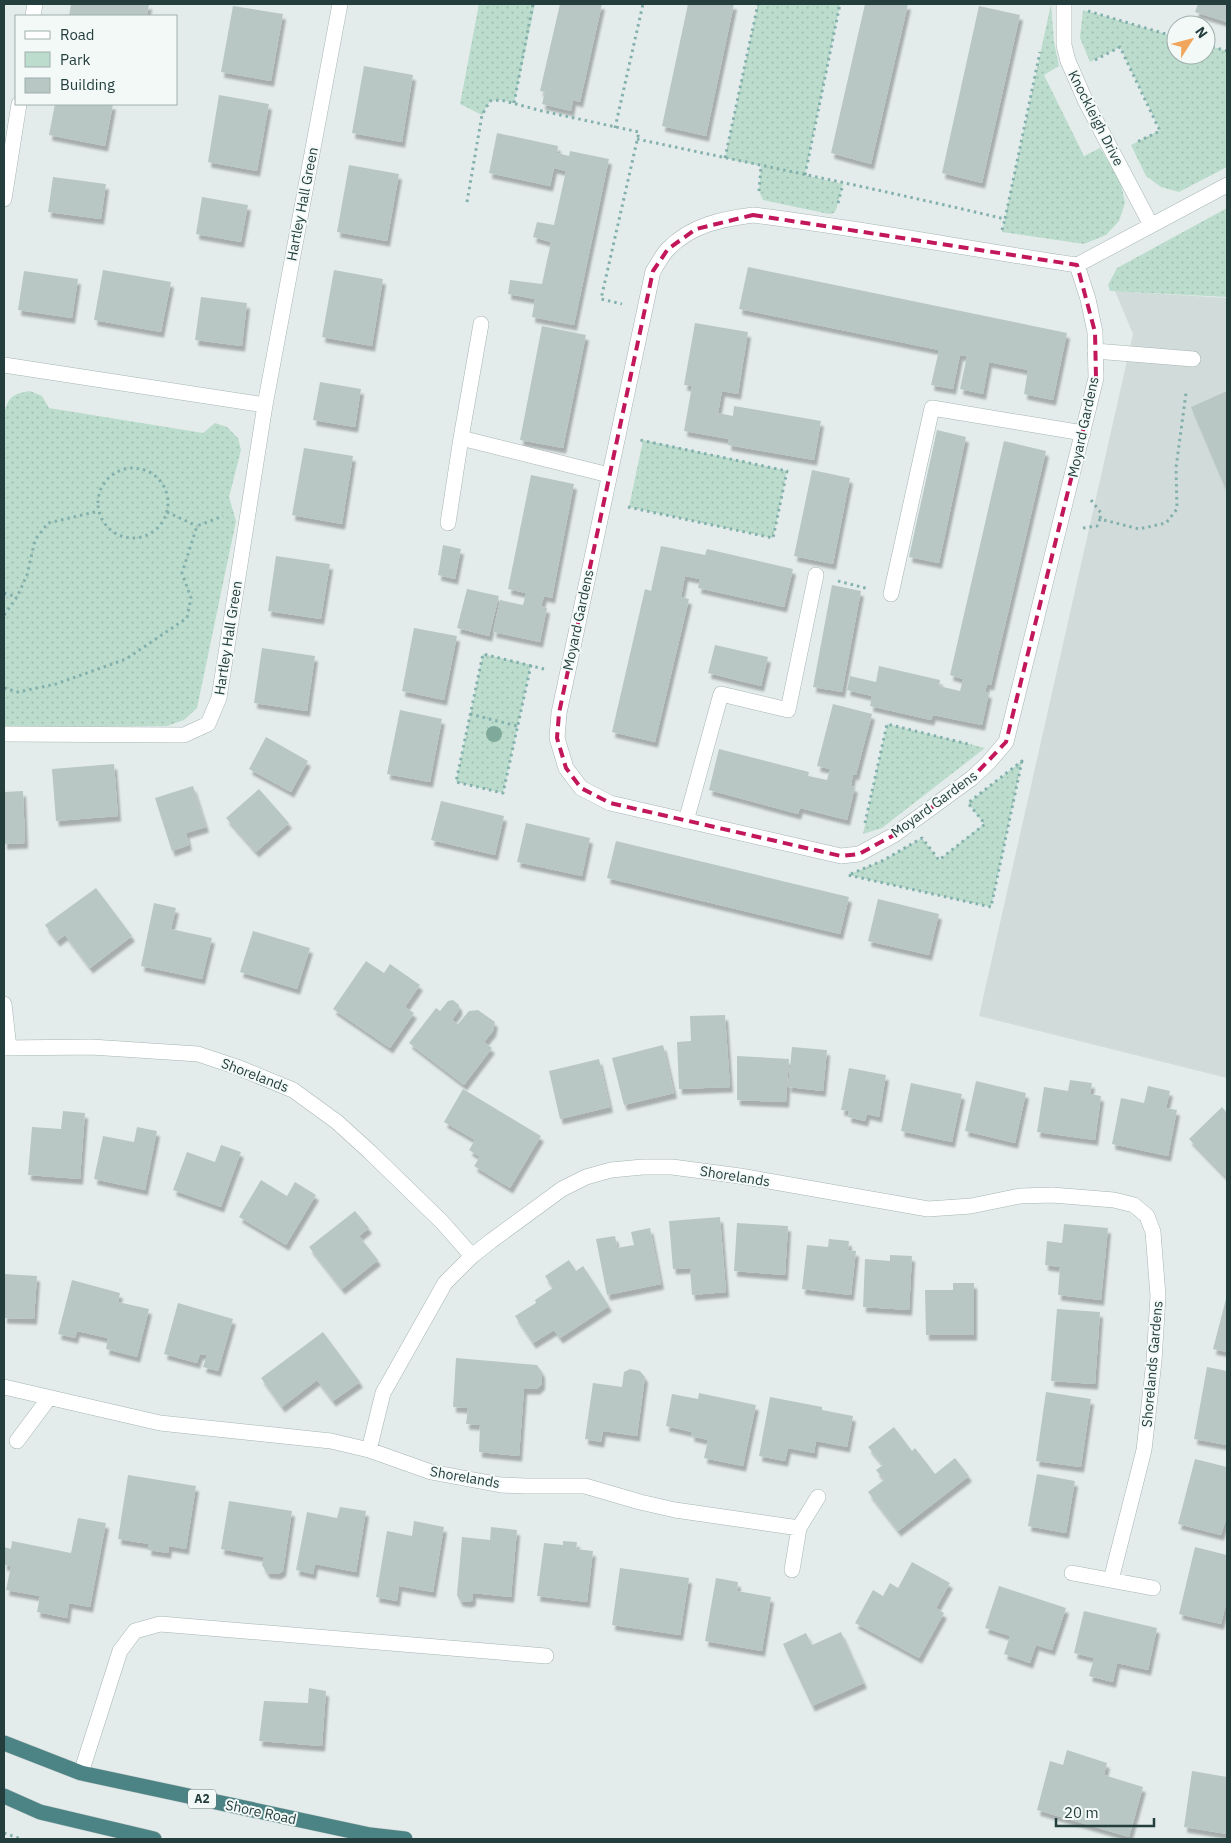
<svg xmlns="http://www.w3.org/2000/svg" width="1231" height="1843" font-family="'IBM Plex Sans',sans-serif">
<defs>
<pattern id="green-dots" width="8" height="8" patternUnits="userSpaceOnUse" patternTransform="scale(1.25)"><rect width="8" height="8" fill="#bcddcd"/><path d="M2 2h.1M6 6h.1" fill="none" stroke="#a1bfb1" stroke-width="1.8" stroke-linecap="round"/></pattern>
<filter id="shadow"><feDropShadow dx="3" dy="5.5" stdDeviation="1" flood-color="#0004"/></filter>
</defs>
<rect width="100%" height="100%" fill="#e3eceb"/>
<path fill="#d1dcda" d="M1115,291L1227,298V1078L979,1016L1133,334Z"/>
<path fill="url(#green-dots)" d="M479,4H535L514,103L501,100L490,101L482,115L460,104Z
M758,4H840L805,175L843,184L836,210L834,213L829,214L763,200L759,191L761,166L725,158Z
M1051,4L1054,42L1059,66L1044,75L1084,156L1100,148L1120,180L1125,203L1119,221L1106,235L1084,244L1002,232Z
M1083,10L1176,37V55H1206V45L1227,51V167L1179,192L1161,187L1146,176L1131,145L1160,130L1120,47L1090,62L1080,38Z
M1227,208V297L1110,291L1108,285L1117,268Z
M30,391L42,396L49,408L203,433L215,423L227,427L238,438L241,450L229,497L236,521L197,708L184,720L167,726L4,727V415C8,397 12,394 30,391Z
M643,440L787,471L773,538L629,507Z
M483,654L531,665L503,793L456,782Z
M887,724L985,748L882,828L863,834Z
M1022,761L991,907L848,875L884,860L922,838L939,860L984,824L968,803Z"/>
<path fill="#b8c7c4" filter="url(#shadow)" d="M71,4H149L147,16H69Z
M560,4H602L580,102L573,100L571,111L542,104L545,92L540,91Z
M688,4H734L706,136L662,126Z
M865,4H908L871,164L831,153Z
M1198,4H1227V22L1195,12Z
M233,6L283,14L271,81L221,72Z
M979,6L1020,15L982,183L942,173Z
M364,66L413,75L402,142L352,133Z
M219,95L269,104L257,171L208,162Z
M55,104H113L105,146L49,135Z
M497,133L558,146L557,153L569,156L570,151L609,159L574,325L532,317L535,299L508,294L510,280L542,284L551,242L533,237L537,222L554,225L566,171L554,168L550,186L489,173Z
M349,165L399,174L387,241L337,232Z
M53,177L106,184L101,219L48,212Z
M202,197L248,205L241,242L196,234Z
M748,267L1067,333L1053,400L1024,394L1028,370L989,362L983,394L960,389L967,356L960,355L953,389L931,385L939,350L739,309Z
M103,270L171,282L161,332L94,320Z
M334,270L383,279L372,346L322,337Z
M24,271L78,279L72,318L18,310Z
M201,297L247,303L242,346L195,340Z
M695,323L748,332L738,394L722,391L718,413L733,416L734,406L821,421L814,460L728,445L729,439L684,431L692,386L684,385Z
M542,326L586,335L563,448L520,440Z
M320,382L361,389L355,427L313,420Z
M1227,391V492L1191,407Z
M937,430L966,437L939,563L909,557Z
M1004,441L1046,451L991,685L987,684L985,692L989,693L982,725L933,715L931,720L870,706L872,696L847,690L850,676L876,682L879,666L940,680L939,686L960,691L963,679L950,675Z
M304,448L353,456L342,524L292,515Z
M812,470L850,478L833,564L794,556Z
M531,475L574,484L552,598L544,596L541,606L547,608L540,642L493,632L500,600L523,605L526,593L508,589Z
M443,545L461,549L455,579L438,575Z
M661,546L705,555L707,549L793,569L784,607L698,588L700,579L685,576L681,597L689,599L655,742L612,732L645,589L651,591Z
M276,556L330,564L321,619L268,611Z
M832,585L861,591L842,692L813,687Z
M467,589L499,596L489,636L457,628Z
M414,628L457,636L444,700L402,691Z
M715,645L768,657L761,686L708,673Z
M262,648L315,656L307,711L254,703Z
M833,704L872,714L856,775L853,774L851,786L855,787L847,820L800,808L798,814L709,790L719,749L809,772L808,776L827,780L830,769L817,766Z
M400,710L442,719L430,782L387,774Z
M266,737L308,761L291,792L249,769Z
M114,764L118,816L56,821L52,769Z
M193,786L206,827L186,833L189,845L172,851L155,798Z
M259,789L289,823L256,852L226,818Z
M23,791L25,843L4,844V792Z
M441,801L504,816L495,855L431,840Z
M526,823L590,838L582,876L517,862Z
M616,841L849,897L840,934L607,878Z
M96,888L132,936L90,968L65,935L57,941L45,925Z
M878,899L939,914L929,955L868,941Z
M154,903L176,908L171,929L212,938L202,979L141,966Z
M253,931L310,948L297,989L240,972Z
M366,961L384,973L390,964L420,985L405,1007L414,1013L390,1048L333,1009Z
M453,1000L459,1005V1010L452,1020L458,1024L469,1011L478,1010L495,1022L493,1031L484,1042L492,1048L464,1085L409,1043L436,1008L440,1011L448,1001Z
M725,1015L730,1087L679,1089L677,1042L691,1041L690,1016Z
M663,1045L674,1093L624,1105L612,1058Z
M792,1047L827,1050L823,1091L788,1087Z
M737,1056L789,1059L786,1102L737,1100Z
M599,1059L610,1107L560,1119L549,1071Z
M849,1068L886,1075L879,1117L867,1114L865,1121L848,1117L849,1111L841,1110Z
M1070,1080L1092,1083L1090,1094L1101,1096L1095,1140L1037,1132L1044,1087L1068,1091Z
M976,1081L1026,1093L1015,1143L965,1131Z
M911,1083L962,1094L952,1142L901,1131Z
M1148,1086L1170,1091L1166,1108L1177,1110L1168,1156L1112,1144L1121,1098L1144,1103Z
M463,1089L541,1136L510,1188L474,1166L480,1157L469,1150L475,1140L444,1122Z
M1222,1107L1227,1113V1178L1189,1139Z
M63,1111L85,1113L80,1179L28,1175L32,1127L61,1129Z
M137,1127L157,1131L145,1190L94,1179L103,1136L134,1142Z
M221,1145L241,1152L221,1207L173,1190L187,1152L215,1162Z
M261,1180L287,1196L295,1182L316,1195L286,1245L239,1217Z
M355,1211L369,1228L359,1236L378,1260L342,1289L309,1247Z
M720,1217L726,1292L692,1295L690,1268L673,1269L669,1221Z
M737,1223L788,1226L785,1275L734,1271Z
M1064,1224L1108,1228L1101,1300L1058,1295L1060,1267L1045,1265L1047,1241L1062,1243Z
M650,1228L661,1284L607,1295L596,1239L615,1236L617,1248L634,1245L631,1232Z
M829,1239L849,1241L848,1250L856,1251L851,1295L802,1289L807,1245L828,1247Z
M890,1255L912,1256L909,1310L863,1307L865,1259L890,1261Z
M569,1260L576,1271L583,1266L609,1306L560,1338L554,1330L533,1343L515,1316L536,1303L535,1300L553,1288L545,1276Z
M4,1274L37,1276L34,1319L4,1318Z
M72,1280L120,1293L118,1302L149,1309L137,1357L106,1349L108,1338L77,1331L75,1338L58,1334Z
M953,1283H974V1335H926L925,1290H953Z
M1227,1295V1352L1213,1349Z
M178,1303L233,1319L218,1371L203,1367L207,1355L200,1354L197,1363L164,1354Z
M1057,1309L1100,1312L1095,1384L1051,1381Z
M323,1332L360,1382L333,1401L317,1380L282,1407L261,1378Z
M456,1358L537,1365L542,1372V1384L537,1389H524L519,1456L479,1452L480,1425L466,1424L468,1408L453,1407Z
M1207,1367L1227,1371V1445L1194,1439Z
M630,1369L640,1371L645,1377L637,1436L603,1431L601,1442L585,1439L593,1383L622,1387L624,1372Z
M1046,1392L1091,1399L1081,1467L1036,1461Z
M699,1393L756,1405L743,1466L704,1458L708,1440L691,1436L692,1432L666,1426L672,1394L698,1399Z
M770,1397L822,1407V1410L853,1416L847,1447L816,1441L814,1453L788,1448L785,1461L759,1456Z
M894,1427L912,1451L915,1448L935,1474L955,1458L969,1476L898,1531L868,1492L884,1480L876,1470L883,1465L868,1447Z
M1195,1459L1227,1467V1522H1225L1221,1535L1178,1524Z
M1037,1474L1075,1481L1066,1533L1028,1526Z
M128,1475L196,1486L186,1549L169,1546L168,1553L148,1550L149,1544L118,1539Z
M229,1501L292,1511L283,1571L278,1574L267,1573L262,1565L264,1557L221,1549Z
M340,1507L366,1511L356,1572L315,1564L313,1574L296,1570L307,1512L337,1518Z
M78,1518L106,1523L90,1607L69,1603L67,1618L37,1612L40,1596L6,1590L11,1566L4,1565V1547L11,1549L12,1541L71,1553Z
M414,1521L444,1527L433,1592L399,1586L397,1601L376,1597L387,1531L412,1536Z
M491,1527L517,1530L511,1597L473,1593V1600L469,1602L460,1601L457,1595L462,1537L490,1540Z
M563,1541L577,1542L576,1549L593,1551L587,1602L537,1596L544,1543L563,1545Z
M1195,1547L1227,1555V1599L1221,1624L1179,1614Z
M912,1562L950,1583L936,1608L944,1613L919,1658L855,1623L873,1590L883,1596L890,1583L898,1588Z
M620,1568L689,1578L680,1635L612,1625Z
M716,1578L738,1582L737,1591L771,1597L762,1651L705,1641Z
M999,1586L1066,1608L1052,1650L1036,1645L1030,1663L1004,1654L1010,1636L985,1628Z
M1084,1611L1157,1628L1148,1670L1117,1663L1113,1682L1089,1676L1094,1658L1074,1653Z
M841,1632L864,1683L812,1706L783,1644L806,1633L812,1645Z
M309,1688L326,1691L322,1746L259,1741L264,1701L308,1703Z
M1067,1750L1107,1763L1104,1775L1143,1787L1129,1837L1037,1810L1050,1761L1063,1765Z
M1192,1771L1227,1777V1834L1184,1827Z"/>
<g fill="none" stroke-linecap="round" stroke-linejoin="round">
<defs>
<path id="service" d="M481,324L461,438L609,475
M1095,351L1193,359
M448,523L461,438
M891,594L932,408L1083,433
M686,821L721,694L788,710L816,575"/>
<path id="minor" d="M1064,4V45L1068,61L1086,102L1151,225
M33,16L35,4
M4,199L19,104
M753,215C861,228 969,249 1077,265L1088,299L1095,332L1096,378L1006,742L988,763L972,778L894,835L859,854L841,856L610,803L581,788L566,768L557,738L559,713L653,271C658,264 662,255 668,249C691,225 722,219 753,215Z
M1077,265L1227,185
M4,365L265,405
M4,734L184,735L208,724L219,698L265,405L340,4
M4,1004L9,1048
M4,1048L91,1047L198,1054L237,1067L293,1090L337,1122L370,1152L442,1222L472,1256
M4,1387L160,1423L331,1441L369,1450L431,1472L501,1485L525,1486H585L640,1502L675,1510L799,1528
M17,1441L49,1398
M369,1450L383,1393L445,1283L472,1256L491,1241L562,1189L586,1177L611,1170L643,1167H672L740,1176L928,1209L971,1206L1020,1196L1052,1195L1114,1200L1134,1205L1147,1216L1153,1232L1158,1296L1154,1361L1144,1450L1111,1580
M792,1570L799,1528L818,1497
M1072,1573L1153,1588
M81,1773L120,1651L135,1631L160,1624L546,1656"/>
<path id="trunk" d="M4,1743L81,1773L370,1835L405,1839
M4,1796L40,1812L154,1839"/>
</defs>
<use href="#service" stroke="#a6b4b3" stroke-width="16"/>
<use href="#minor" stroke="#a6b4b3" stroke-width="16"/>
<use href="#trunk" stroke="#c1c9c9" stroke-width="16"/>
<path stroke="#83b0ad" stroke-width="3" stroke-dasharray="2.5 4" stroke-linecap="butt" d="M1088,11L1176,37
M1206,45L1227,51
M1095,60L1120,47L1160,131L1135,143
M514,103L533,4
M615,128L643,4
M637,139C759,165 883,190 1005,219L1040,52
M725,158L758,4
M805,175L840,4
M759,191L761,166
M467,202L482,115L490,101L501,100L542,111L639,132L601,299L622,304
M838,203L843,184
M1002,230L1005,219
M98 503a35 35 0 1 1 70 0a35 35 0 1 1-70 0Z
M1091,500L1101,513L1100,519
M628,507L773,538L787,471L640,440
M167,512L197,526
M1083,528L1097,526L1100,519L1139,529L1166,523L1177,509L1176,468L1186,393
M838,581L869,589
M4,593L17,597
M4,615L17,597L27,575L35,540L48,523L99,511
M531,665L503,793L456,782L483,654L544,669
M4,688L18,692L56,684L126,659L187,618L191,598L182,573L197,526L223,516
M470,714L517,726
M1022,761L991,907L848,875L884,860L922,838L939,860L985,824L968,803Z
M865,823L887,724L972,745
M4,1833L21,1839"/>
<use href="#service" stroke="#fff" stroke-width="15"/>
<use href="#minor" stroke="#fff" stroke-width="15"/>
<use href="#trunk" stroke="#4c8485" stroke-width="15"/>
</g>
<circle fill="#7faa9b" cx="494" cy="734" r="8"/>
<path fill="none" stroke="#c2185b" stroke-width="4" stroke-dasharray="10 6" stroke-linejoin="round" d="M753,215L1077,265L1095,332L1096,378L1006,742L972,778L894,835L859,854L841,856L610,803L581,788L566,768L557,738L559,713L653,271L668,249L696,229Z"/>
<g text-anchor="middle" stroke-width="4" stroke-linejoin="round" paint-order="stroke">
<rect fill="#f3f9f7" stroke="#617675" stroke-width="1" x="188" y="1789.5" width="28" height="19" rx="4"/>
<g font-size="12" font-weight="bold" fill="#233e3d">
<text x="202" y="1803">A2</text>
</g>
<g font-size="14" fill="#233e3d" stroke="#f3f9f7">
<text transform="translate(1096 118) rotate(63)" y="5">Knockleigh Drive</text>
<text transform="translate(302 204) rotate(-79)" y="5">Hartley Hall Green</text>
<text transform="translate(1083 427) rotate(-78)" y="5">Moyard Gardens</text>
<text transform="translate(578 620) rotate(-78)" y="5">Moyard Gardens</text>
<text transform="translate(228 638) rotate(-81)" y="5">Hartley Hall Green</text>
<text transform="translate(934 804) rotate(-36)" y="5">Moyard Gardens</text>
<text transform="translate(255 1075) rotate(21)" y="5">Shorelands</text>
<text transform="translate(735 1176) rotate(9)" y="5">Shorelands</text>
<text transform="translate(1152 1364) rotate(-85)" y="5">Shorelands Gardens</text>
<text transform="translate(465 1477) rotate(10)" y="5">Shorelands</text>
<text transform="translate(261 1812) rotate(12)" y="5">Shore Road</text>
</g>
</g>
<rect width="1231" height="1843" fill="none" stroke="#233e3d" stroke-width="10"/>
<rect x="15" y="15" width="162" height="90" fill="#f3f9f7" stroke="#a0aead"/>
<rect x="25" y="31" width="25" height="8" fill="#ffffff" stroke="#a0aead"/>
<text x="60" y="40" font-size="15" fill="#233e3d">Road</text>
<rect x="25" y="52" width="25" height="15" fill="#bcddcd" stroke="#a0aead"/>
<text x="60" y="65" font-size="15" fill="#233e3d">Park</text>
<rect x="25" y="78" width="25" height="15" fill="#b8c7c4" stroke="#a0aead"/>
<text x="60" y="90" font-size="15" fill="#233e3d">Building</text>
<g transform="translate(1191 40) rotate(54)"><circle r="24" fill="#f3f9f7" stroke="#a0aead"/>
<path d="M0-4L9 19L0 12L-9 19Z" fill="#f0a65d"/>
<text y="-8" font-size="14" font-weight="bold" text-anchor="middle" fill="#233e3d">N</text>
</g>
<path d="M1056 1818v8h98v-8" fill="none" stroke="#233e3d" stroke-width="2.5"/>
<text x="1064" y="1818" font-size="15" fill="#233e3d" stroke="#f3f9f7" stroke-width="4" paint-order="stroke">20 m</text>
</svg>
